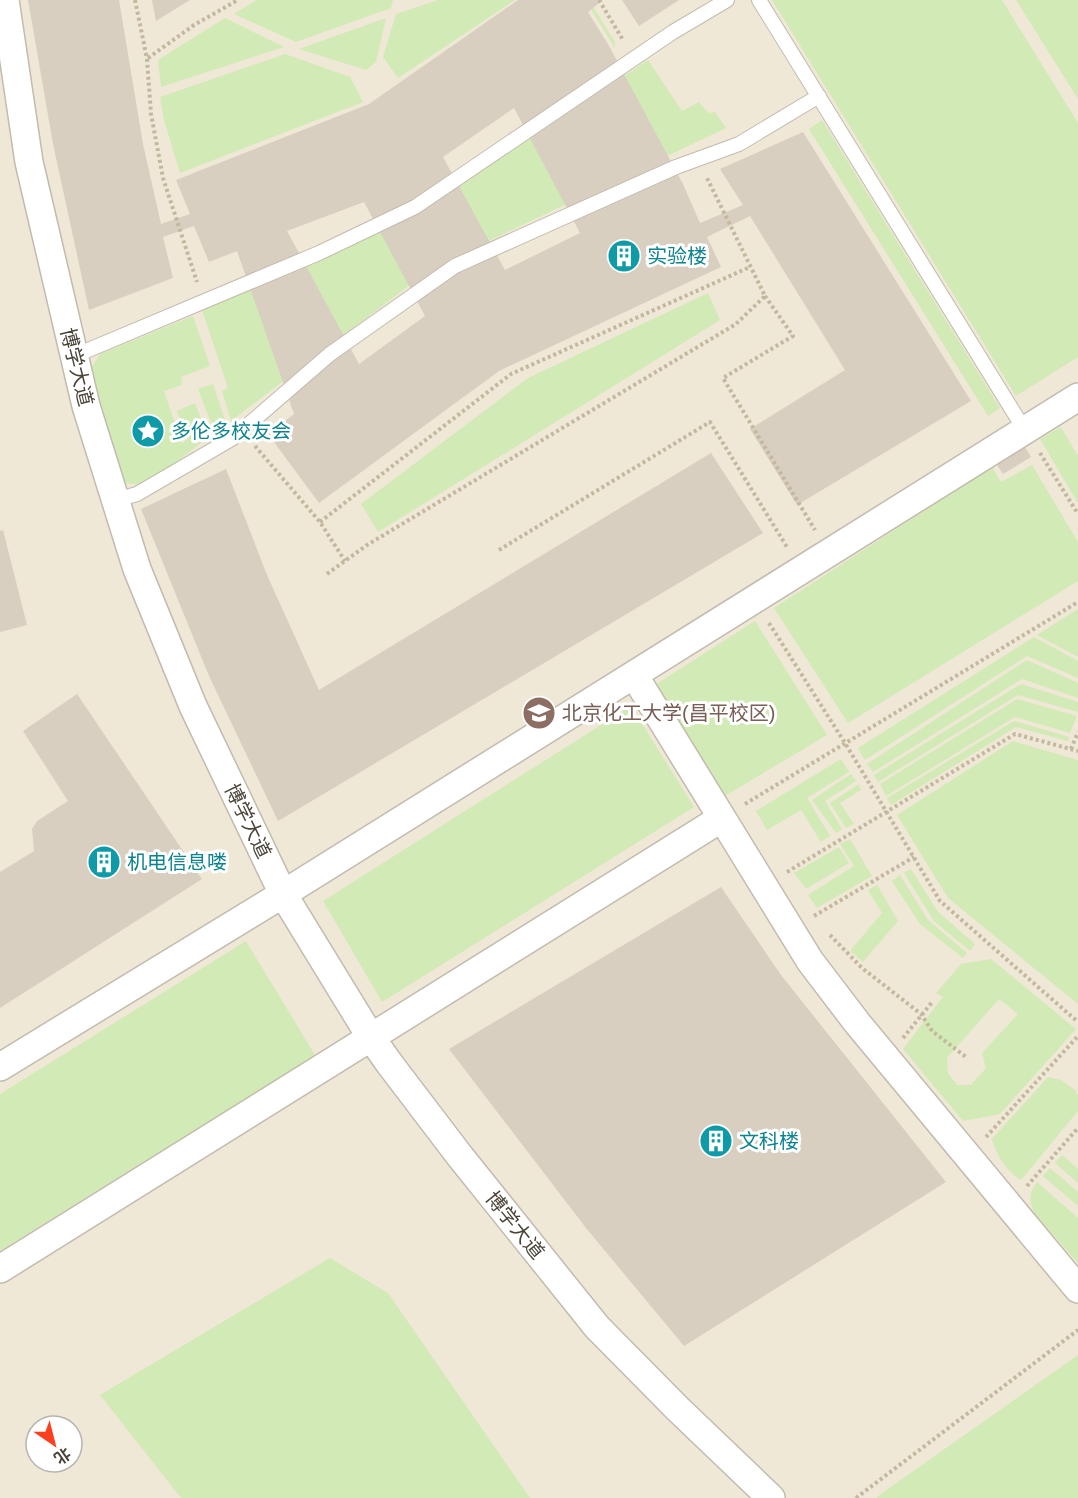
<svg xmlns="http://www.w3.org/2000/svg" width="1078" height="1498" font-family="Helvetica,'Noto Sans SC',sans-serif">
<rect width="100%" height="100%" fill="#f6f3ec"/>
<path fill="#efe8d6" fill-rule="evenodd" d="M0,0H1078V1498H0ZM36,1426H72V1462H36Z"/>
<path fill="#d2eab5" fill-rule="evenodd" d="M257,0H393L391,8L296,42L234,14Z
M438,0H515L398,78L383,57L396,14Z
M585,0H589L615,42V48Z
M772,0H1002L1078,123V357L1016,396Z
M1016,0H1078V99Z
M225,18L284,47L161,87L158,60Z
M386,18L376,62L366,70L299,49Z
M285,54L350,77L363,102L180,173L164,120L160,97Z
M648,60L682,111L699,102L708,113L715,112L726,128L432,268L231,421L222,391L228,388L202,310L409,218Z
M822,120L1000,408L988,416L809,129Z
M708,293L720,320L378,532L361,504L528,378Z
M193,316L210,366L181,377L182,385L164,391L182,444L187,439L177,411L195,403L204,427L211,423L198,389L213,384L226,423L147,485L123,483L85,378L100,354Z
M1061,427L1078,456V503L1040,439Z
M1032,465L1078,542V581L848,723L774,608L992,467L1001,482Z
M1078,609V657L1037,635Z
M755,621L827,735L725,796L655,685Z
M1034,637L1078,661V678L1027,656L865,760L858,748Z
M1027,660L1078,683V698L1022,679L873,772L867,764Z
M1021,684L1078,702V712L1018,695L878,782L874,775Z
M1017,699L1077,716L1070,733L1015,717L886,796L880,784Z
M631,706L694,807L382,1002L323,901Z
M1014,721L1069,737L1068,741L1016,727L891,805L887,798Z
M1013,741L1078,760V1004L948,898L897,815Z
M841,759L849,772L807,798L830,836L821,842L801,810L767,830L756,811Z
M851,774L856,781L825,801L842,829L836,833L812,800Z
M859,784L861,790L840,803L854,824L846,828L830,803Z
M850,839L872,876L817,908L808,895L854,866L840,844Z
M839,847L849,863L806,889L794,873Z
M911,869L938,912L975,944L970,951L934,921L904,873Z
M900,875L928,920L967,953L963,958L920,924L892,881Z
M877,885L898,921L863,962L850,951L882,913L868,890Z
M246,941L315,1055L0,1251V1094Z
M991,959L1076,1029L1000,1114L963,1121L903,1049L943,997L936,993L961,964ZM999,999L1018,1014L982,1053L986,1068L971,1085H957L948,1073L947,1058Z
M1048,1077L1061,1080L1075,1090L1078,1096V1111L1021,1180C1005,1170 997,1156 992,1139Z
M1062,1155L1078,1169V1183L1055,1163Z
M1050,1168L1078,1192V1206L1043,1176Z
M1037,1182L1078,1218V1263L1034,1213C1029,1201 1029,1192 1037,1182Z
M330,1258L388,1293L530,1498H181L100,1395Z
M1078,1355V1498H877L878,1496Z"/>
<path fill="#d8cfc1" fill-rule="evenodd" d="M28,0H119L143,144L161,224L190,214L176,180L369,104L518,0H603L588,12L608,44L683,184L700,223L743,205L720,169L803,132L971,401L797,505L750,429L845,370L750,216L707,237L721,267L499,371L319,503L268,434L294,414L237,251L209,262L194,226L163,237L173,278L89,310L53,144ZM514,108L580,233L505,270L443,157ZM364,202L425,316L359,364L287,231Z
M152,0H190L156,21Z
M622,0H679L639,26Z
M1022,442L1031,457L1003,474L993,459Z
M711,453L763,533L278,821L209,676L141,509L226,469L267,575L319,690Z
M3,530L27,625L0,632V531Z
M77,694L202,879L0,1008V872L34,851L32,829L37,821L68,801L23,731Z
M721,887L781,975L946,1182L684,1346L586,1228L449,1049Z"/>
<g fill="none" stroke-linecap="round" stroke-linejoin="round">
<defs>
<path id="lane" d="M759,0L1024,429
M74,356L319,253L415,207L673,32L727,0
M116,500L137,494L233,438L330,354L455,266L676,167L739,144L819,96"/>
<path id="street" d="M5,0L29,162L86,406L137,569L193,706L283,894L370,1036L389,1063L459,1155L597,1327L678,1409L771,1498
M634,675L810,961L858,1024L1078,1289
M0,1067L283,894L1078,397
M0,1269L722,818"/>
</defs>
<use href="#lane" stroke="#c2bbae" stroke-width="16"/>
<use href="#street" stroke="#c2bbae" stroke-width="30"/>
<path stroke="#c4b79f" stroke-width="4" stroke-dasharray="3 3" stroke-linecap="butt" d="M135,0L147,59L151,114L163,178L197,282
M599,0L623,40
M148,58L194,25L238,0
M765,296L793,336L723,378L815,530
M255,446L320,522L345,561
M1040,453L1078,514
M320,522L511,374L750,267
M499,550L710,422L787,547
M327,574L367,545L736,324L765,296L707,178
M769,623L845,743L940,901L1078,1022
M1071,749L1078,732
M745,804L1078,602
M787,872L1015,734L1078,751
M814,916L914,857
M830,935L862,968L921,1014L932,1031L966,1057
M903,1038L933,1001
M986,1137L1078,1036
M1027,1186L1078,1128
M856,1498L1078,1330"/>
<use href="#lane" stroke="#fff" stroke-width="14"/>
<use href="#street" stroke="#fff" stroke-width="27"/>
</g>
<defs>
<symbol id="building-disc" viewBox="-11 -11 22 22"><circle r="9.5" fill="#0f9aa8" stroke="#fff"/><path d="M-4-6H4V6H1V3H-1V6H-4ZM-2.5-4.3h1.7v1.8h-1.7ZM.8-4.3h1.7v1.8H.8ZM-2.5-1h1.7V.8h-1.7ZM.8-1h1.7V.8H.8Z" fill="#fff"/></symbol>
<symbol id="sight-disc" viewBox="-11 -11 22 22"><circle r="9.5" fill="#0f9aa8" stroke="#fff"/><path d="M0-6L1.8-2.2L6-1.7L2.9 1.2L3.7 5.4L0 3.3L-3.7 5.4L-2.9 1.2L-6-1.7L-1.8-2.2Z" fill="#fff"/></symbol>
<symbol id="university-disc" viewBox="-11 -11 22 22"><circle r="9.5" fill="#8d6e63" stroke="#fff"/><path d="M0-5L7-2L0 1L-7-2ZM-4 1L0 2.5L4 1V4Q0 6-4 4Z" fill="#fff"/></symbol>
</defs>
<g fill-rule="evenodd">
<use href="#building-disc" x="605" y="237" width="38" height="38"/>
<use href="#sight-disc" x="129" y="412" width="38" height="38"/>
<use href="#university-disc" x="520" y="694" width="38" height="38"/>
<use href="#building-disc" x="85" y="843" width="38" height="38"/>
<use href="#building-disc" x="697" y="1122" width="38" height="38"/>
</g>
<g text-anchor="middle" stroke-width="6" stroke-linejoin="round" paint-order="stroke">
<g font-size="20" fill="#0d838f" stroke="#fff" text-anchor="start">
<text x="647" y="263">实验楼</text>
<text x="171" y="438">多伦多校友会</text>
<text x="127" y="869">机电信息喽</text>
<text x="739" y="1148">文科楼</text>
</g>
<g font-size="20" fill="#4b4439" stroke="#fff">
<text transform="translate(77 367) rotate(76)" y="7">博学大道</text>
<text transform="translate(248 821) rotate(64)" y="7">博学大道</text>
<text transform="translate(515 1225) rotate(51)" y="7">博学大道</text>
</g>
<g font-size="20" fill="#785e54" stroke="#fff" text-anchor="start">
<text x="562" y="720">北京化工大学(昌平校区)</text>
</g>
</g>
<g transform="translate(54 1444) rotate(145)"><circle r="28" fill="#ffffff" stroke="#b7b4b0" stroke-width="1.5"/>
<path d="M0-4.5L10 22L0 15L-10 22Z" fill="#fc3f1d"/>
<text y="-9" font-size="16" font-weight="bold" text-anchor="middle" fill="#4b4439">北</text>
</g>
</svg>
